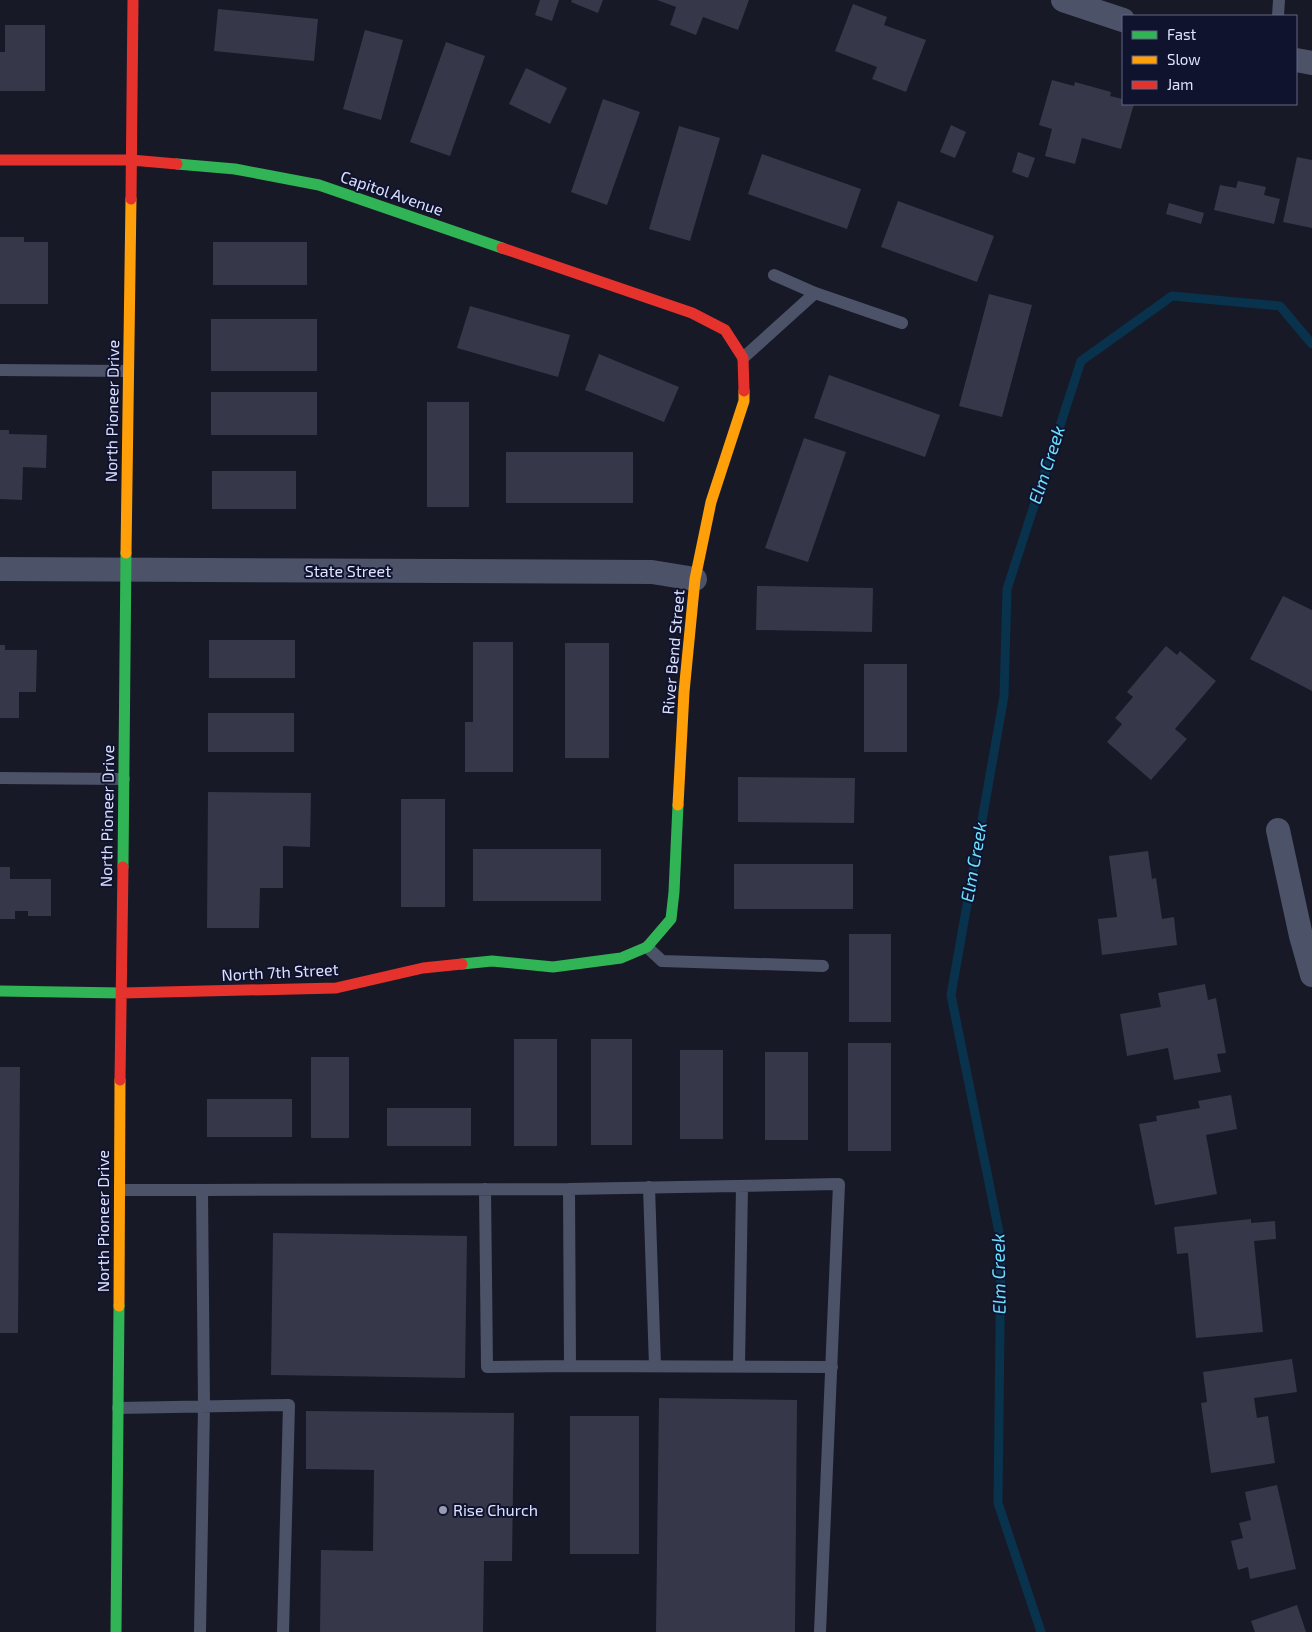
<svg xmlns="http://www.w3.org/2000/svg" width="1312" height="1632" font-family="'Exo 2',sans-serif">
<rect width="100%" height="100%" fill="#171927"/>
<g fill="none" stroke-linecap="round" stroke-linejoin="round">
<path stroke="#09324c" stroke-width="9" d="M1041,1632L998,1503L1001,1242L951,995L1004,696L1007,589L1081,361L1172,296L1280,306L1312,344"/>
</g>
<path fill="#363748" d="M540,0H559L552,21L535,15Z
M572,0H603L598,13L571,2Z
M657,0H749L738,30L703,17L696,35L670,25L676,7Z
M853,4L887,17L884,25L926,40L906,92L872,79L877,67L835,51Z
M218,9L318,19L314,61L214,51Z
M5,25H45V91H0V52H5Z
M365,30L403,40L381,120L343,109Z
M446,42L485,56L450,156L410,142Z
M526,68L567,88L550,124L509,104Z
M1052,80L1074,86L1075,82L1111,92L1110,96L1123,99V104H1134L1121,149L1082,138L1075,164L1045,156L1052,129L1039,125Z
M603,99L640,112L607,205L571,192Z
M951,125L966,132L955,158L940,152Z
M679,126L720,138L690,241L649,229Z
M1018,152L1035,158L1028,178L1012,172Z
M762,154L861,189L847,229L748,194Z
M1297,157L1312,160V228L1283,222Z
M1238,181L1266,187L1264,195L1280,199L1274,224L1214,210L1220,185L1236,188Z
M898,201L994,236L977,282L881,247Z
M1169,203L1204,213L1201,224L1166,214Z
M0,237H24V242H48V304H0Z
M213,242H307V285H213Z
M989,294L1032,305L1002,417L959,406Z
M470,306L570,335L558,377L457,348Z
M211,319H317V371H211Z
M599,354L679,387L664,422L585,390Z
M829,375L940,415L925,457L814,418Z
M211,392H317V435H211Z
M427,402H469V507H427Z
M0,430H9V434L47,435L46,468L23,467L22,500L0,499Z
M804,438L846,452L808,562L765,548Z
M506,452H633V503H506Z
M212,471H296V509H212Z
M757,586L873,588L872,632L756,630Z
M1283,596L1312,610V691L1250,659Z
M209,640H295V678H209Z
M473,642H513V772H465V722H473Z
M565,643H609V758H565Z
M0,645H5V650H37L36,692H19V718H0Z
M1166,646L1177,655L1180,651L1216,681L1175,729L1187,739L1151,780L1107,742L1122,724L1115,718L1133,697L1127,692Z
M864,664H907V752H864Z
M208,713H294V752H208Z
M738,777L855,778L854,823L738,822Z
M208,792L311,793L310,847L283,846V888H260L259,928H207Z
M401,799H445V907H401Z
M473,849H601V901H473Z
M1148,851L1152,879L1156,878L1162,919L1174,917L1177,945L1102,955L1098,919L1117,917L1109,856Z
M734,864H853V909H734Z
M0,867H10V879H51V916H28V911H15V919H0Z
M849,934H891V1022H849Z
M1205,984L1208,1000L1216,998L1226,1053L1217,1054L1221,1072L1174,1080L1168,1048L1127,1056L1120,1014L1161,1007L1158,993Z
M514,1039H557V1146H514Z
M591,1039H632V1145H591Z
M848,1043H891V1151H848Z
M680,1050H723V1139H680Z
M765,1052H808V1140H765Z
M311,1057H349V1138H311Z
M0,1067H20L18,1333H0Z
M1231,1095L1237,1129L1206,1135L1217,1194L1155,1205L1139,1124L1157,1121L1156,1116L1200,1108L1198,1101Z
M207,1099H292V1137H207Z
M387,1108H471V1146H387Z
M1251,1219V1223L1275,1221L1276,1239L1254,1241L1263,1332L1196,1338L1188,1253L1177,1254L1174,1227Z
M273,1233L467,1236L465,1378L271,1375Z
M1292,1359L1297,1392L1254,1398L1257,1418L1268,1416L1275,1463L1211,1473L1201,1403L1207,1402L1203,1372Z
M659,1398L797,1400L795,1632H656Z
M306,1411L514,1413L512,1561H484L483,1632H320L321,1550L373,1551L374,1470L306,1469Z
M570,1416H639V1554H570Z
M1277,1485L1296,1569L1250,1579L1248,1567L1238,1570L1231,1541L1243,1538L1239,1523L1251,1520L1245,1492Z
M1297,1605L1306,1632H1255L1251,1621Z"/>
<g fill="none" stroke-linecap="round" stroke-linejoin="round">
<path stroke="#4c5268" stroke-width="12" d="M1278,16L1279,0
M774,275L815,293L902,323
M743,358L815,293
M0,370L128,371
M0,778L124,779
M647,947L662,961L823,966
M649,1187L655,1366
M485,1189L487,1367L570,1366
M569,1189L570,1366L832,1367
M120,1190H202
M739,1366L742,1186
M118,1408L289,1405L283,1632
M200,1632L204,1406L202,1190L569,1189L839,1184L820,1632"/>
<path stroke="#4c5268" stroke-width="24" d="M1063,0L1123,20
M1296,60L1312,63
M0,569L652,572L695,579
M1278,830L1301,936L1312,975"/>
<path stroke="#30b455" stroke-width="11" d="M177,164L235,169L319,185L502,248
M123,867L126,553
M462,964L492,961L553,967L621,958L647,947L671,919L674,892L678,805
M0,991L122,993
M116,1632L119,1306"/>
<path stroke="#ff9f0a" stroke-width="11" d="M126,553L131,199
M678,805L684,692L695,579L711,502L744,401V391
M119,1306L120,1080"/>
<path stroke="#e5322d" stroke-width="11" d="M0,160H131L177,164
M131,199L133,0
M502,248L692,313L725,330L743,358L744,391
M122,993L336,988L423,968L462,964
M120,1080L123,867"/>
</g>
<circle fill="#989cb3" stroke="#10132e" stroke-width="2" cx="443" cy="1510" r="5"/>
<g text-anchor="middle" stroke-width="4" stroke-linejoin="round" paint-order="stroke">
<g font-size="16" fill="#dee2ff" stroke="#10132e">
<text transform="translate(392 193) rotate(19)" y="6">Capitol Avenue</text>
<text transform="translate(112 411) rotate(-89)" y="6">North Pioneer Drive</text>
<text x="348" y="577">State Street</text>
<text transform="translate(673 652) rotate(-85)" y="6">River Bend Street</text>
<text transform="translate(107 816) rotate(-89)" y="6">North Pioneer Drive</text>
<text transform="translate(280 972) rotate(-3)" y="6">North 7th Street</text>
<text transform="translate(103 1221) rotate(-90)" y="6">North Pioneer Drive</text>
</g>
<g font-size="16" fill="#dee2ff" stroke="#10132e" text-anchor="start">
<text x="453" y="1516">Rise Church</text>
</g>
<g font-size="18" font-style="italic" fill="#6ce0ff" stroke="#10132e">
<text transform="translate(1047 465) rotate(-72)" y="6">Elm Creek</text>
<text transform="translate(974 862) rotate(-80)" y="6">Elm Creek</text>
<text transform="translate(999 1274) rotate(-91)" y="6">Elm Creek</text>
</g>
</g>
<rect x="1122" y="15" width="175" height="90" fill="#10132e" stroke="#626682"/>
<rect x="1132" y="31" width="25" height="8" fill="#30b455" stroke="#626682"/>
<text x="1167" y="40" font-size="15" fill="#dee2ff">Fast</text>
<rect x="1132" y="56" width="25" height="8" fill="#ff9f0a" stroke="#626682"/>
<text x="1167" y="65" font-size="15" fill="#dee2ff">Slow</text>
<rect x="1132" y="81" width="25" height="8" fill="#e5322d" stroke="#626682"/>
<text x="1167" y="90" font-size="15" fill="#dee2ff">Jam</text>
</svg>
